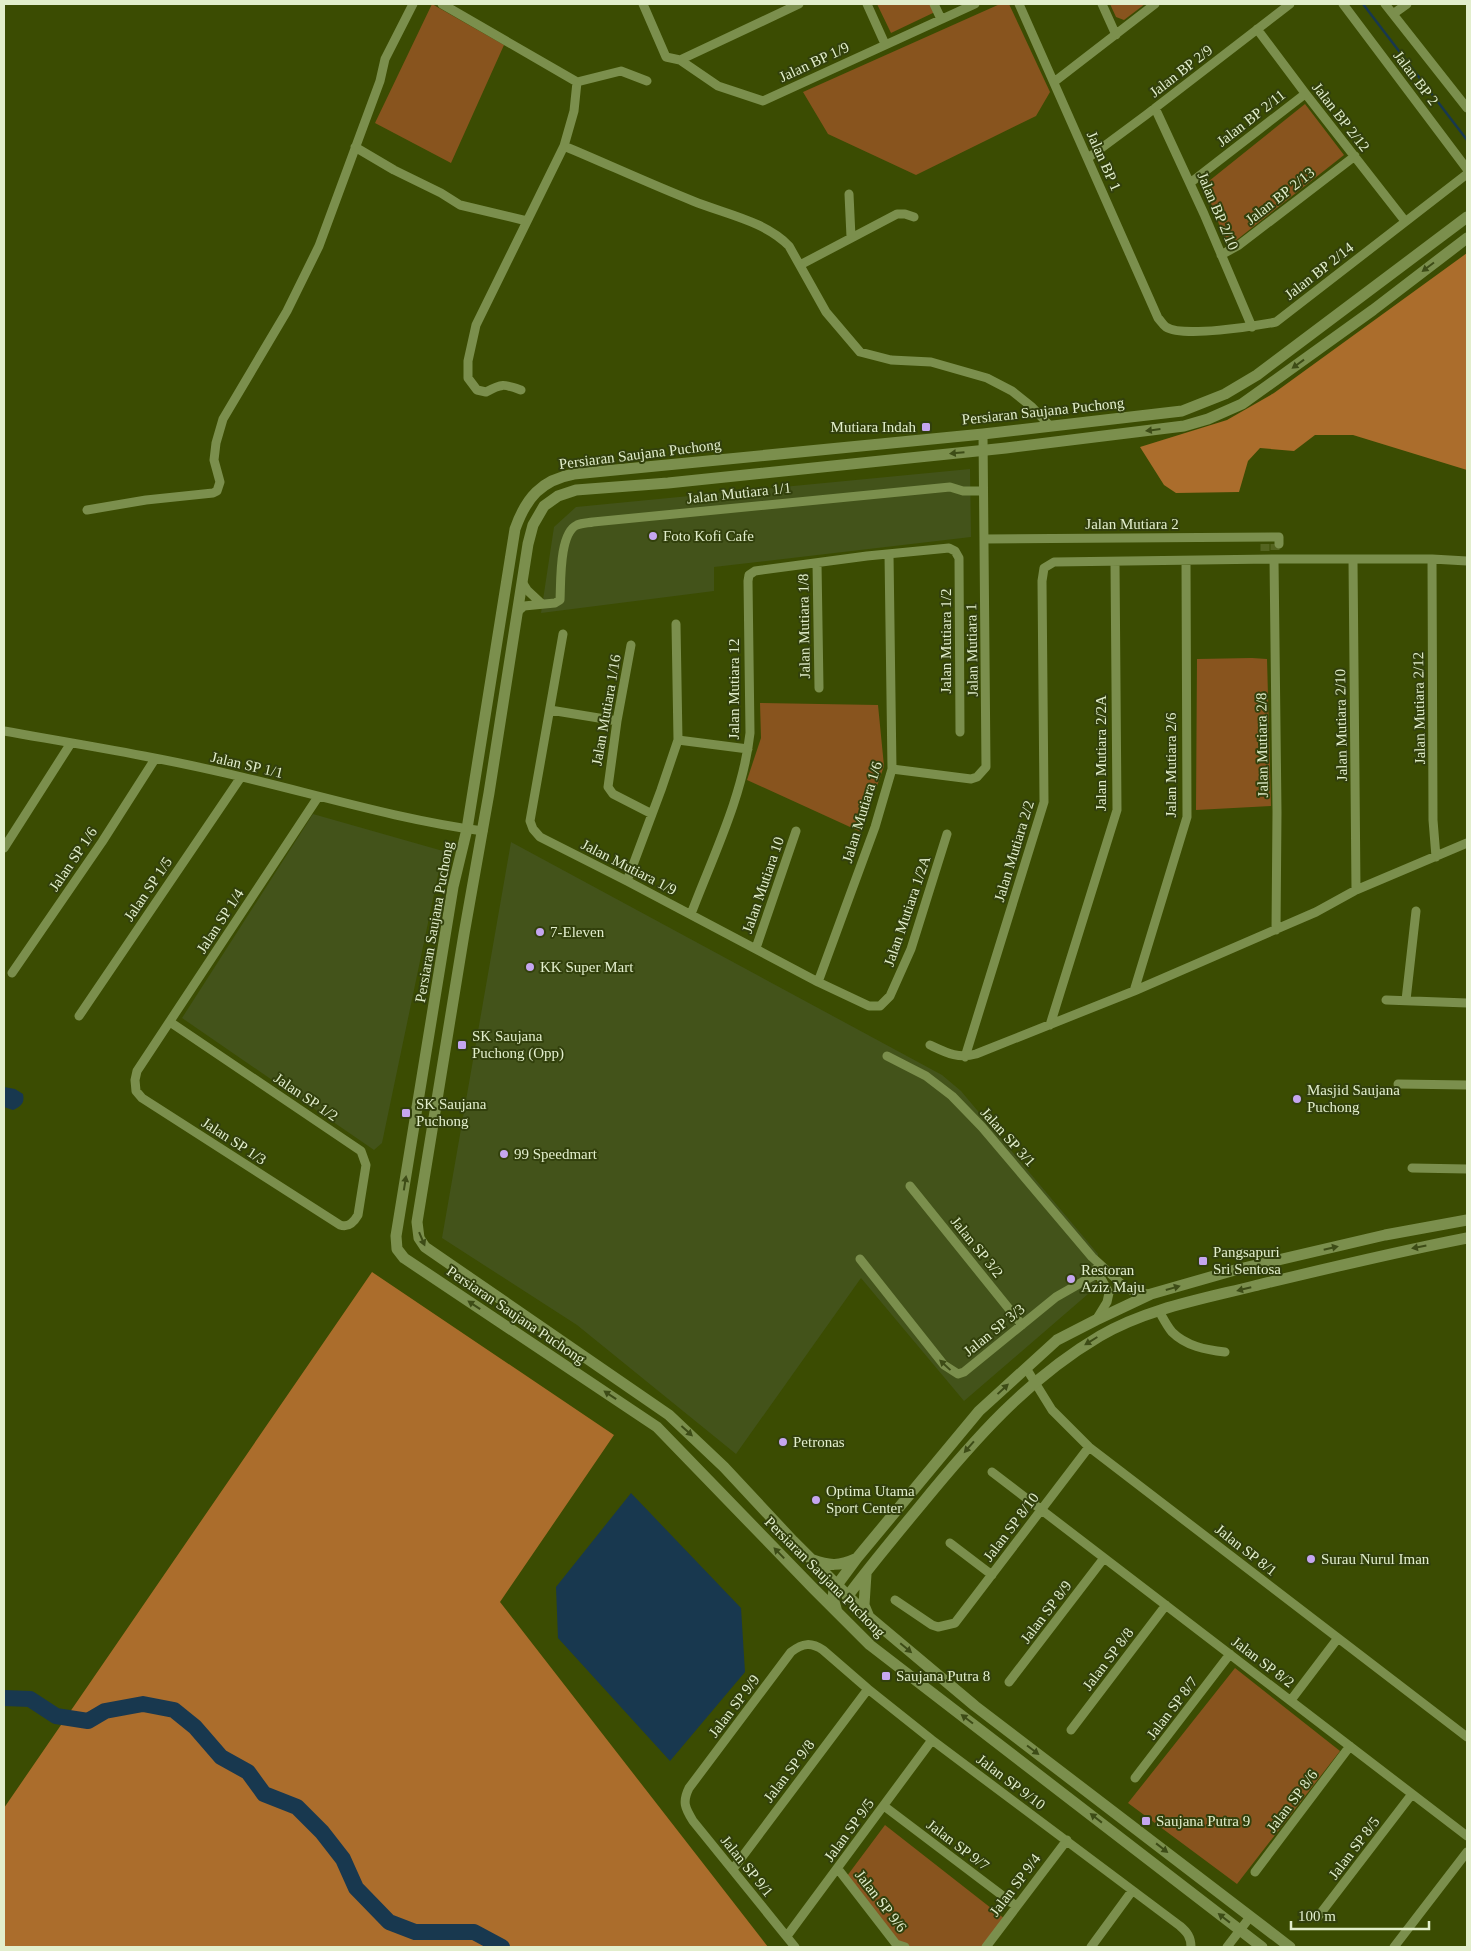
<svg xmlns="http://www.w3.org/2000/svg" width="1471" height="1951" font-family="'Times New Roman',serif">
<rect width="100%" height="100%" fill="#3b4c02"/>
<path fill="#43531a" d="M970,469L971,537L714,567V591L541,613L554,527L576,507Z
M313,814L443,851L382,1143L374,1150L182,1018Z
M511,842L942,1075L961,1091L1098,1254L1095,1288L964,1401L861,1278L736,1454L577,1325L442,1238Z"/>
<path fill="#88541e" d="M432,4L504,45L451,163L375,123Z
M877,4H932L935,12L891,33Z
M1000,4H1009L1050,92L1036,116L916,175L828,134L803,92Z
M1110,4H1145L1124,20L1116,17Z
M1305,104L1344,155L1234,242L1227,245L1204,185Z
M1252,658L1267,659L1271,806L1196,810L1197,659Z
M760,703L878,705L884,766L861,832L747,780L761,738Z
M1235,1668L1340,1751L1237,1884L1128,1803Z
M885,1825L1005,1919L983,1947H911L901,1944L847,1876Z"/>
<path fill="#ab6d2c" d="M1467,253V470L1353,435H1315L1294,451L1260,448L1248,461L1239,492L1176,493L1164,485L1140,447L1227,420L1274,393Z
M372,1272L614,1435L500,1602L768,1947H4V1808Z"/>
<path fill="#18384f" d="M4,1087L15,1089L23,1094C25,1103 21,1106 13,1110L4,1107Z
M631,1493L741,1608L745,1672L670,1761L558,1638L556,1587Z"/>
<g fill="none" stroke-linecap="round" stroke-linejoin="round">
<path stroke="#18384f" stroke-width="2.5" d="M1363,4L1467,140"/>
<path stroke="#18384f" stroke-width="16" d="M4,1698L30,1699L56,1716L88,1721L105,1711L143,1704L174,1710L195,1727L221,1757L248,1772L264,1794L297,1807L322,1832L343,1859L356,1888L389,1922L415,1932H474L502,1947"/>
<path stroke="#546420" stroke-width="9" stroke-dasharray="9 4.5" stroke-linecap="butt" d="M1275,544V550
M1265,551V544"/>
<path stroke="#7b8f4d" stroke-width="9" d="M442,4L577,82L574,111L564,146C607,164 650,184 693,201C725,214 765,221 789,246L826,312L860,352L891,360L931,362L987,378L1012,391L1032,407L1049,425
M643,4L666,57L680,60L718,86L763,101L975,4
M867,4L885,44
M934,4L941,19
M1019,4L1158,318C1161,321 1163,325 1166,327C1183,338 1255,326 1276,322L1467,174
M1102,4L1116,35
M1343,4L1467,169
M1385,4L1467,108
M1393,14L1407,4
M1257,29L1305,93L1405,221
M680,60L799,4
M577,82L621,71L647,81
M1054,82L1155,4
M1155,108L1204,214L1252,327
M355,147L394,170L441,193L460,205L527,221
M1088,158L1146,115L1290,4
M1190,183L1305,94
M849,194L851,237
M1221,255L1239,245L1355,156
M800,265L897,214H905L914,217
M521,390C504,384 502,383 486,392L477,390L468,378V361L476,325L564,146
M87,510L146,500L213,493L217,491L220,482L214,460L216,443L223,419L287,311L319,246L380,81L385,59L413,4
M984,539L1279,537V544
M1274,559L1277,812L1276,930
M1432,559L1433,820L1436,857
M1353,560L1356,890
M817,563L819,688
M522,582L527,590L542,604
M517,612L524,606L555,603L560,600C561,582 559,533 577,525C582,523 588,523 593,522L950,487L963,491H983
M563,634L530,821L533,829L540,837L627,881L818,982L869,1006H880L890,996L911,949L947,834
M631,645L617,721L608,787L613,794L652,814
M550,710L617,721
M4,731C83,745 164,758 242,777C322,796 401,820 483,831
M678,740L748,749
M892,769L971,779L977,777L986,767L983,434
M4,848L71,743
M627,881L661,790L678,740L676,624
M691,914C713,856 743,796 750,733L748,581L749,575L755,571L867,556L949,548L955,551L959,558L960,732
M756,948L796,831
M12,973L102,842L155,759
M818,982L875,827L892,769L889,554
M1134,991L1187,817L1186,561
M1386,1000L1467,1003
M1406,1000L1416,911
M79,1016L241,777
M170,1022L361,1151L366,1165L358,1215C354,1222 349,1228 340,1225L142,1098L136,1091L135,1080L137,1071L318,797
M1050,1025L1117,810L1115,562
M930,1045C947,1053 958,1059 976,1054L1134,991L1316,912L1356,890L1467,843
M887,1056L926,1076L952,1096L982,1127L1092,1257L1126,1288L1137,1293L1151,1294
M965,1057L1044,802L1042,581L1044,568L1054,562L1279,559H1432L1467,561
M1398,1084L1467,1085
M1412,1168L1467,1169
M910,1186L1022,1325
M860,1259L944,1365L958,1374L964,1372L1056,1297L1098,1273
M1159,1311C1163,1318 1167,1326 1172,1332C1186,1346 1206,1350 1225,1352
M1096,1320L1107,1302L1109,1293L1096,1269
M1026,1368L1052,1410L1089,1447L1467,1737
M992,1472L1467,1836
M950,1543L992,1575
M895,1600L932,1625L938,1627L955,1623L1089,1447
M1009,1682L1104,1558
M1291,1700L1338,1638
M1071,1730L1166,1605
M1135,1778L1230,1654
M884,1806L1016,1906
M733,1869L868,1689
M838,1869L896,1944L905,1947
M1255,1872L1350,1746
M1317,1918L1412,1794
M787,1936L932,1740
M795,1947L693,1821C685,1808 682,1802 689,1788L791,1652C803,1643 811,1642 823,1650L868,1689L932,1740L1180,1926C1187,1932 1191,1937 1191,1947
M986,1947L1067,1840
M1091,1947L1132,1891
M1227,1947L1250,1917
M1394,1947L1467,1852"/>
<path stroke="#7b8f4d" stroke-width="11" d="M813,1560C829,1566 840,1566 855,1559
M866,1574L864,1605L869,1617
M847,1597C870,1566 895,1536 920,1506C973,1441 1027,1379 1100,1336C1146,1309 1202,1299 1254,1286C1325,1269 1395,1252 1467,1238
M837,1612L833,1598L834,1589L857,1558L979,1411L1057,1340L1096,1320L1151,1294L1235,1270L1385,1235L1467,1220
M1262,1947L870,1645L813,1588L657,1427L404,1258L397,1249L396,1236L453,887L467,829L515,529C526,498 541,480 574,474L983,434L1182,411L1225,394L1257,375L1467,217
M1290,1947L975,1706L869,1617L793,1541L724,1467L669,1415L425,1247L419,1238L417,1222L464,934L489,793L528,544L533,525L544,506L558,496L576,490L668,483L1006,448L1184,426L1208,419L1242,404L1373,310L1467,238"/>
</g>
<defs><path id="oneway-solid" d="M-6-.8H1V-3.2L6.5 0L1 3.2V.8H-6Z" transform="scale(1.25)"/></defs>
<g fill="#3d4c16">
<use href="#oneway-solid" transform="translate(1428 267) rotate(143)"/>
<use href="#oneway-solid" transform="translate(1298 364) rotate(144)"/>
<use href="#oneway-solid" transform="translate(1153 430) rotate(173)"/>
<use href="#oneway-solid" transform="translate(957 453) rotate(175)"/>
<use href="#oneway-solid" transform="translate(405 1183) rotate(-81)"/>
<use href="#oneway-solid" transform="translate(422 1239) rotate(67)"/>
<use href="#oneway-solid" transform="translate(1419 1247) rotate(169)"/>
<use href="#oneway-solid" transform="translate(1331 1248) rotate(-13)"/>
<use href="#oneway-solid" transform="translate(1173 1288) rotate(-16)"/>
<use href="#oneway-solid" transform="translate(1244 1289) rotate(166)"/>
<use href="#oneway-solid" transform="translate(474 1305) rotate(-146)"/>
<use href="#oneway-solid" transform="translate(1091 1341) rotate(148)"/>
<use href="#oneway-solid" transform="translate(945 1365) rotate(-137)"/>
<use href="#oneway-solid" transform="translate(1003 1389) rotate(-43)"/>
<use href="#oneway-solid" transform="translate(610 1395) rotate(-146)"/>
<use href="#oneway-solid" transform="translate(687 1431) rotate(42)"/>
<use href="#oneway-solid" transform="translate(969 1447) rotate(131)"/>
<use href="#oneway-solid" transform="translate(779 1553) rotate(-134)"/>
<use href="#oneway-solid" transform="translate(906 1648) rotate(40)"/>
<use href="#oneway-solid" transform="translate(967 1719) rotate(-143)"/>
<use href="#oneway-solid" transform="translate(1033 1750) rotate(37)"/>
<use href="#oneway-solid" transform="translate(1096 1818) rotate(-142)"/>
<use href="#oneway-solid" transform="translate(1162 1848) rotate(38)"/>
<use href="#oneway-solid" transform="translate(1224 1918) rotate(-142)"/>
</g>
<g fill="#c5a6f0" stroke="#32400c" stroke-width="2">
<rect x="921" y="422" width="10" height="10" rx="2.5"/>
<circle cx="653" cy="536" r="5"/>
<circle cx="540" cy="932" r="5"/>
<circle cx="530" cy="967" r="5"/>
<rect x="457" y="1040" width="10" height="10" rx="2.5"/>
<circle cx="1297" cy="1099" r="5"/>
<rect x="401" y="1108" width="10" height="10" rx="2.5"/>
<circle cx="504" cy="1154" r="5"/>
<rect x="1198" y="1256" width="10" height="10" rx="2.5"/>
<circle cx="1071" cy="1279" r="5"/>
<circle cx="783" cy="1442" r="5"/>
<circle cx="816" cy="1500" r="5"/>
<circle cx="1311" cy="1559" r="5"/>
<rect x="881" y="1671" width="10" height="10" rx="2.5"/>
<rect x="1141" y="1816" width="10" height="10" rx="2.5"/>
</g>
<g text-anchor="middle" stroke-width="4" stroke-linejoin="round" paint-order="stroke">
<g font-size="15" fill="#e2eecc" stroke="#32400c">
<text transform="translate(814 62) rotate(-25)" y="5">Jalan BP 1/9</text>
<text transform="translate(1181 71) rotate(-38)" y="5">Jalan BP 2/9</text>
<text transform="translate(1416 78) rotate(53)" y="5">Jalan BP 2</text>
<text transform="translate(1341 117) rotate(52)" y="5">Jalan BP 2/12</text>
<text transform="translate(1251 118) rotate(-38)" y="5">Jalan BP 2/11</text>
<text transform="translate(1104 161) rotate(66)" y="5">Jalan BP 1</text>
<text transform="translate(1280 196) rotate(-38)" y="5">Jalan BP 2/13</text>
<text transform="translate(1218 211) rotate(67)" y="5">Jalan BP 2/10</text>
<text transform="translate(1319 271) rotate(-38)" y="5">Jalan BP 2/14</text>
<text transform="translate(1043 411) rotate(-6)" y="5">Persiaran Saujana Puchong</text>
<text transform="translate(640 454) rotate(-7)" y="5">Persiaran Saujana Puchong</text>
<text transform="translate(739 493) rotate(-6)" y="5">Jalan Mutiara 1/1</text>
<text x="1132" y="529">Jalan Mutiara 2</text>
<text transform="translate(804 626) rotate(-91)" y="5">Jalan Mutiara 1/8</text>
<text transform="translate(946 641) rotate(-90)" y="5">Jalan Mutiara 1/2</text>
<text transform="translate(972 650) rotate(-91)" y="5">Jalan Mutiara 1</text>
<text transform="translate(734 689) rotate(-90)" y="5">Jalan Mutiara 12</text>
<text transform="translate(1419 708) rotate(-91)" y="5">Jalan Mutiara 2/12</text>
<text transform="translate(606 710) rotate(-80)" y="5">Jalan Mutiara 1/16</text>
<text transform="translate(1341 725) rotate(-91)" y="5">Jalan Mutiara 2/10</text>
<text transform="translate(1262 745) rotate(-91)" y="5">Jalan Mutiara 2/8</text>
<text transform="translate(1101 753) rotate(-90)" y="5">Jalan Mutiara 2/2A</text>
<text transform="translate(247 765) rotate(13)" y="5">Jalan SP 1/1</text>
<text transform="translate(1171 765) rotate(-90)" y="5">Jalan Mutiara 2/6</text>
<text transform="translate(862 812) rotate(-73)" y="5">Jalan Mutiara 1/6</text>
<text transform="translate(1014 851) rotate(-73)" y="5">Jalan Mutiara 2/2</text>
<text transform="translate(73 859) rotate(-56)" y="5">Jalan SP 1/6</text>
<text transform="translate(629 867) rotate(27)" y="5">Jalan Mutiara 1/9</text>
<text transform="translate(763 885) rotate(-71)" y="5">Jalan Mutiara 10</text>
<text transform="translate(148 889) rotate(-56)" y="5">Jalan SP 1/5</text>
<text transform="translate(907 911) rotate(-71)" y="5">Jalan Mutiara 1/2A</text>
<text transform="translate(220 921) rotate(-57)" y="5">Jalan SP 1/4</text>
<text transform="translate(434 922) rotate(-80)" y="5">Persiaran Saujana Puchong</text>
<text transform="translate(306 1097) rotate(34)" y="5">Jalan SP 1/2</text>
<text transform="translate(1008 1137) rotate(48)" y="5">Jalan SP 3/1</text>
<text transform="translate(234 1141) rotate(33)" y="5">Jalan SP 1/3</text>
<text transform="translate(977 1247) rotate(51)" y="5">Jalan SP 3/2</text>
<text transform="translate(516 1315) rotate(34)" y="5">Persiaran Saujana Puchong</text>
<text transform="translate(994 1330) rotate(-39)" y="5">Jalan SP 3/3</text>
<text transform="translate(1011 1527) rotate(-53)" y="5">Jalan SP 8/10</text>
<text transform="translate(1246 1550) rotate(38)" y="5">Jalan SP 8/1</text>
<text transform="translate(825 1577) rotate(45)" y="5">Persiaran Saujana Puchong</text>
<text transform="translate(1046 1612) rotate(-53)" y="5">Jalan SP 8/9</text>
<text transform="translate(1108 1659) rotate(-53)" y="5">Jalan SP 8/8</text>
<text transform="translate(1263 1662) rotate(37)" y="5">Jalan SP 8/2</text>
<text transform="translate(734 1706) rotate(-53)" y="5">Jalan SP 9/9</text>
<text transform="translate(1172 1708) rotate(-53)" y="5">Jalan SP 8/7</text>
<text transform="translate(789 1771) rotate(-53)" y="5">Jalan SP 9/8</text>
<text transform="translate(1011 1782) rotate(37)" y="5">Jalan SP 9/10</text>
<text transform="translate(1292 1801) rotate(-53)" y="5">Jalan SP 8/6</text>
<text transform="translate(849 1830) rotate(-54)" y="5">Jalan SP 9/5</text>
<text transform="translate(958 1845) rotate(37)" y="5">Jalan SP 9/7</text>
<text transform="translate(1354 1848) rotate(-53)" y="5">Jalan SP 8/5</text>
<text transform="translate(747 1866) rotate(51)" y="5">Jalan SP 9/1</text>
<text transform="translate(1015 1885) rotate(-53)" y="5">Jalan SP 9/4</text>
<text transform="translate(881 1901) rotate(52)" y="5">Jalan SP 9/6</text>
</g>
<g font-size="15" fill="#e2eecc" stroke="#32400c" text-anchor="start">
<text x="916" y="432" text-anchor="end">Mutiara Indah</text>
<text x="663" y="541">Foto Kofi Cafe</text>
<text x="550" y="937">7-Eleven</text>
<text x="540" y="972">KK Super Mart</text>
<text x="472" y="1041">SK Saujana<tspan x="472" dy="17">Puchong (Opp)</tspan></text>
<text x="1307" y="1095">Masjid Saujana<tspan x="1307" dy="17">Puchong</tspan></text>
<text x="416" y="1109">SK Saujana<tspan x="416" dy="17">Puchong</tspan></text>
<text x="514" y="1159">99 Speedmart</text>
<text x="1213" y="1257">Pangsapuri<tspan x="1213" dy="17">Sri Sentosa</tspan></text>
<text x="1081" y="1275">Restoran<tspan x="1081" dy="17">Aziz Maju</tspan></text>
<text x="793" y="1447">Petronas</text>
<text x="826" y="1496">Optima Utama<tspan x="826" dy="17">Sport Center</tspan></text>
<text x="1321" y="1564">Surau Nurul Iman</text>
<text x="896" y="1681">Saujana Putra 8</text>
<text x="1156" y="1826">Saujana Putra 9</text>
</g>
</g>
<rect width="1471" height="1951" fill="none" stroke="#e2eecc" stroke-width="10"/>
<path d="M1291 1921v8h138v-8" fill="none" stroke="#e2eecc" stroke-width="2.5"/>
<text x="1298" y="1921" font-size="15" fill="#e2eecc" stroke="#32400c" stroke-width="4" paint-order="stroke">100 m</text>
</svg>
